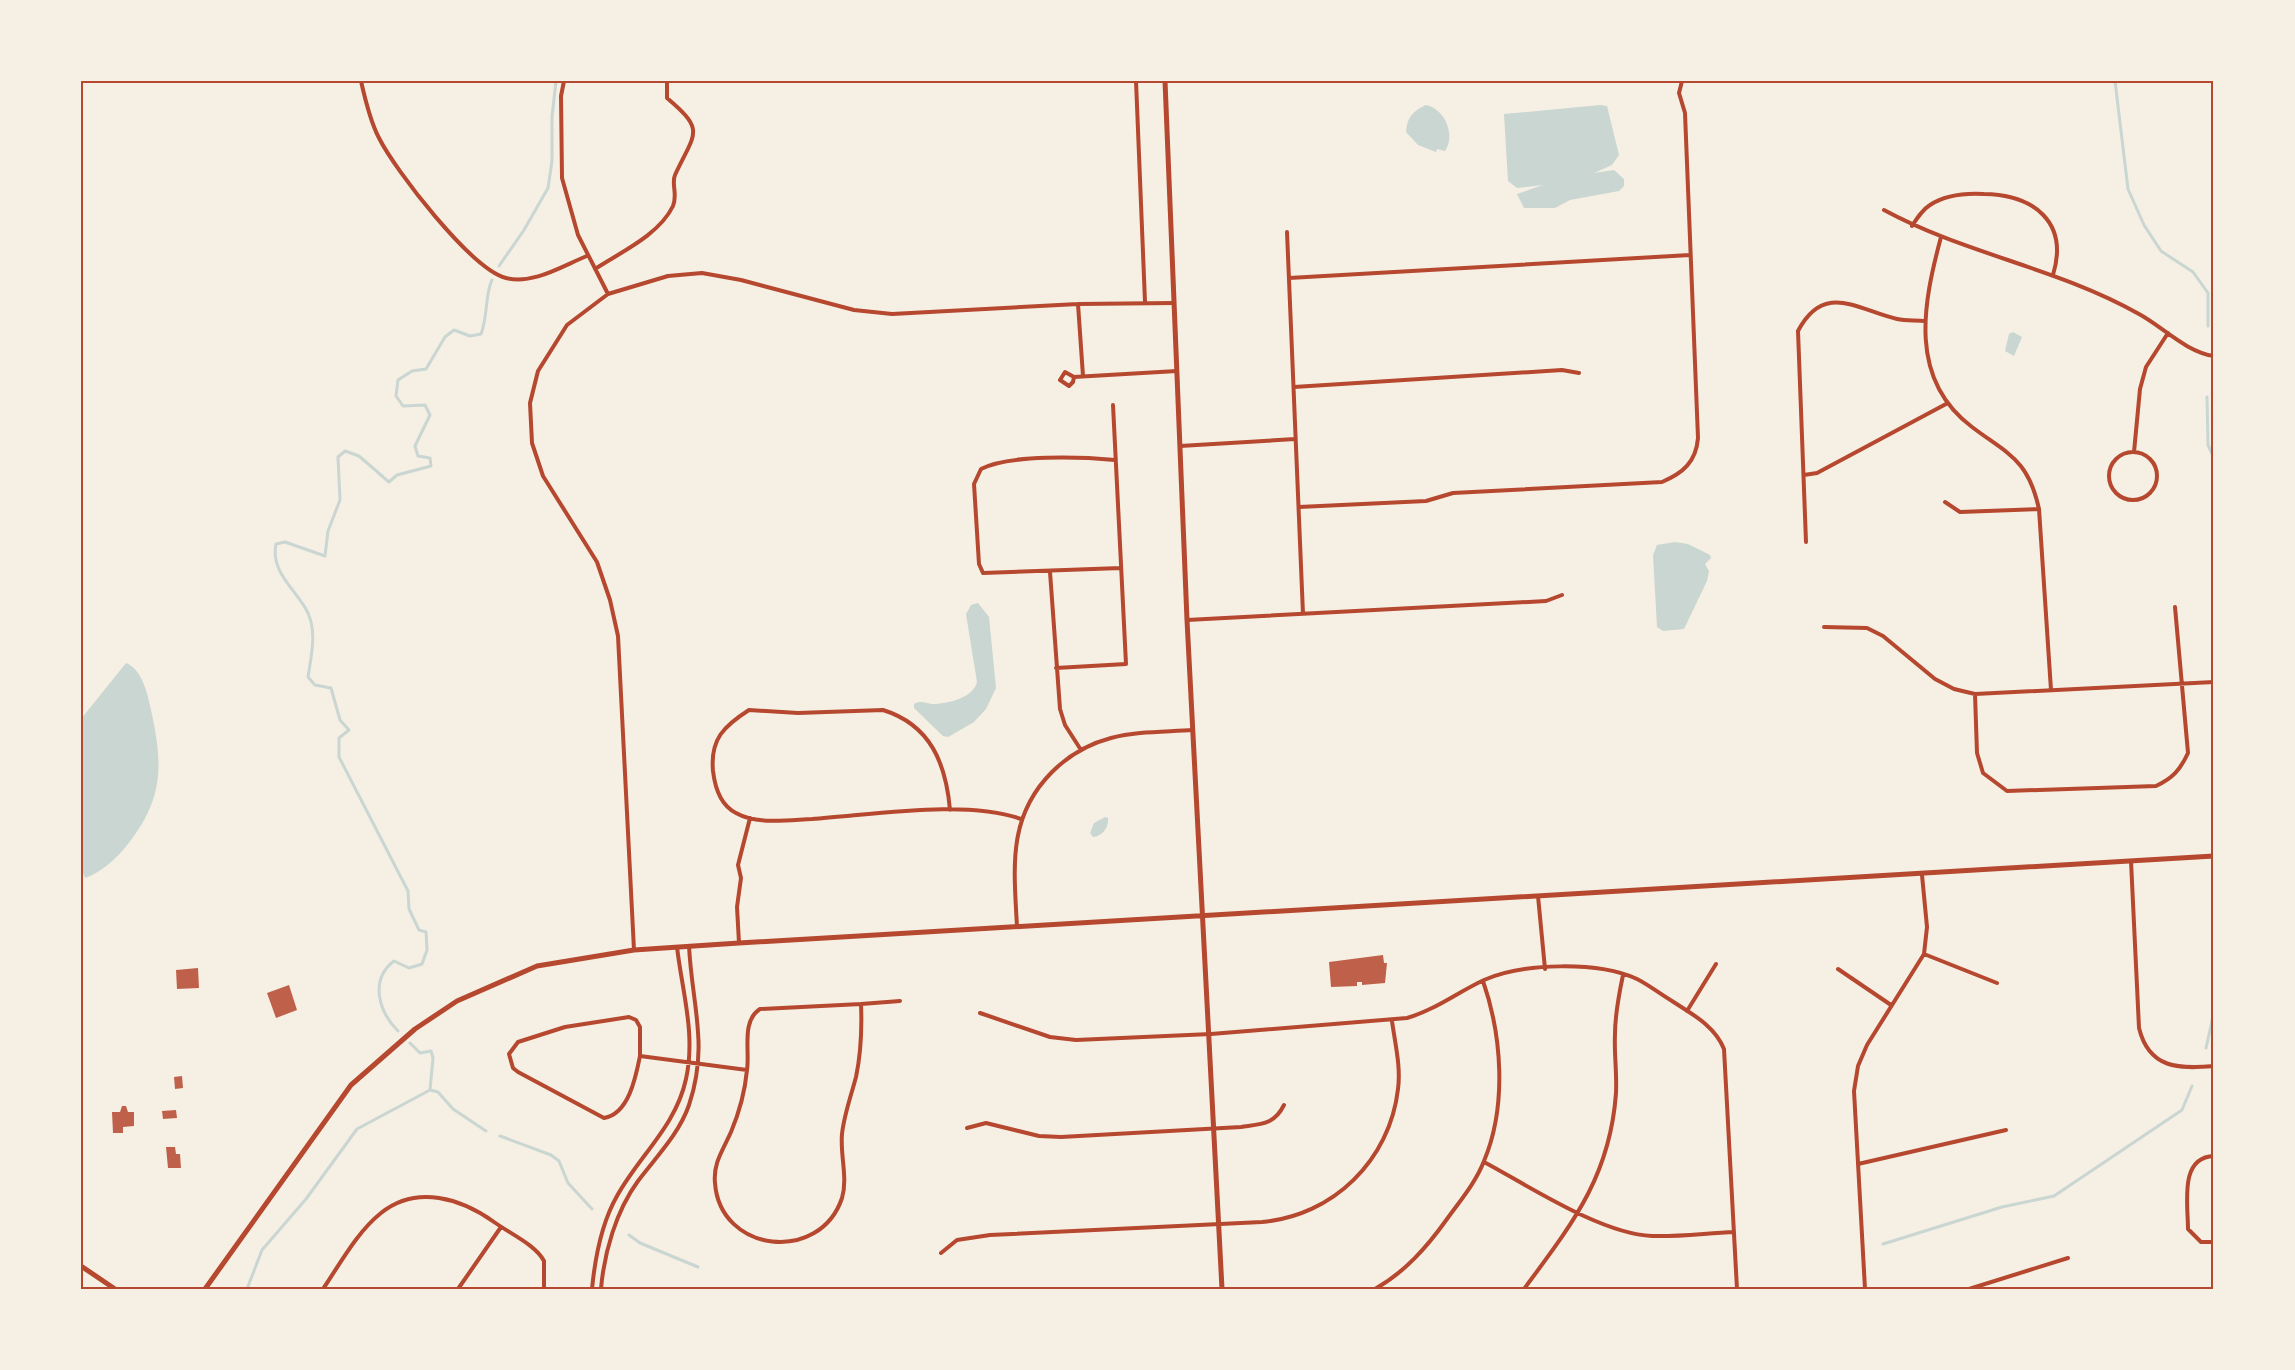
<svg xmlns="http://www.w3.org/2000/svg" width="2295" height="1370" font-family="Raleway,sans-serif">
<rect width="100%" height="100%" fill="#f6efe4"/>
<path fill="#c9d6d2" d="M1426,105C1445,109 1456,135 1445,151L1437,149L1436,152L1418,145L1406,132C1407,117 1413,111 1426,105Z
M1600,105L1607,106L1619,155L1612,165L1594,173L1614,170L1624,179V186L1619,191L1570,200L1555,208H1524L1517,194L1543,185L1517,188L1508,181L1504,114Z
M2013,332L2022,337L2014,356L2005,351L2009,334Z
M1675,542L1688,544L1710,555L1711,558L1705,564L1709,571L1707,581L1684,629L1663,631L1657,627L1653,555L1657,545Z
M978,603L989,617L996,688L986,709L974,722L948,737L943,736L914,708V704C921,700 925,703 932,704C948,704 973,698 977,682L966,614L971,605Z
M126,663C142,669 148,695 151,710C163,765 164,798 128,844C117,858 102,872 85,878L81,867V719Z
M1105,817L1108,818C1109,828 1102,836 1093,837L1090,833L1094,823Z"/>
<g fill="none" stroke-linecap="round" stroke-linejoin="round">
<path stroke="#c9d6d2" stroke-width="3" d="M2115,81L2128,189L2144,225L2161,251L2193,272L2208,293V326
M499,266L524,230L548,188L552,161V117L556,81
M2207,397L2208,445L2214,458
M2214,899V927
M398,1031C379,1012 369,980 394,961L409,968L422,964L427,950L426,932L419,930L409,909L408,891L339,757V738L349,730L340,720L331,688L315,685L308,677C311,657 317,633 308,613C297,590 270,573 276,544L285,542L325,556L328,531L340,500L338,457L345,451L359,456L389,482L397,475L431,466L430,458L418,456L415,446L430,415L425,405L403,406L396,396L398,380L412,371L426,369L445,337L454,330L470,336L481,334C488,316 485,294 492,280
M2206,1048L2214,1012
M430,1090L438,1092L453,1109L486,1131
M500,1136L551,1155L559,1161L568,1183L592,1209
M629,1235L640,1243L698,1267
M1883,1244L2002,1207L2054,1196L2182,1110L2192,1086
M247,1289L262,1250L306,1199L357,1129L430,1090L433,1058L431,1051L420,1053L410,1043"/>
</g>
<path fill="#bf614a" d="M1383,955L1384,963H1387L1385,983L1362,985V982H1357V986L1331,987L1329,962Z
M198,968L199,988L177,989L176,970Z
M289,985L297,1010L276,1018L267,993Z
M182,1076L183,1088L175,1089L174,1077Z
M122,1106H126L128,1112H134V1126L123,1127V1133H113L112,1112H120Z
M176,1110L177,1118L163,1119L162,1111Z
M166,1147H175L176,1154H180L181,1168H168Z"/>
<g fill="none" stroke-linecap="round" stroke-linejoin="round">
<path stroke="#b5482f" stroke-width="4" d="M361,81C365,99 370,121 379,138C395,170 471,269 506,278C533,285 562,266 587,256
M564,81L561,96L562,178L578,235L608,294
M1136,81L1145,302
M1884,210C1965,254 2058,268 2139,314C2163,327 2186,352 2214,356
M1912,226C1917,218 1922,210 1930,205C1945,195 1966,193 1984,194C2034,195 2069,222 2053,275
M1287,232L1303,614
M1941,237C1923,304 1908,379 1972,427C2009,455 2028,459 2039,509L2051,690
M595,269C621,252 659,235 673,206C678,194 671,184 675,175C695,132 706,131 667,98V81
M1289,278L1690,255
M1078,304L1083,376
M1074,377L1073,382L1069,386L1060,380L1065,372L1074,377L1177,371
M1294,387L1562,370L1579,373
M1180,446L1295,439
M2109 476a24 24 0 1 1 48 0a24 24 0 1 1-48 0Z
M2134,452L2140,389L2146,367L2168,333
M1115,460C1083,457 1009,454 981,469L974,484L979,564L983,573L1121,568
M1804,475L1817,473L1946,404
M1945,502L1960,512L2039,509
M1299,507L1426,501L1453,493L1662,482C1683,473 1696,462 1698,438L1685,113L1679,93L1682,81
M1806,542L1798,331C1824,282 1856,309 1897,319C1906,321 1916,320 1925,321
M1050,572L1060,709L1065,725L1081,750
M1187,620L1546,601L1562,595
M1824,627L1867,628L1883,636L1935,679L1954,689L1975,694L2214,682
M1056,668L1126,664L1113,405
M1975,694L1977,753L1983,773L2007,791L2156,786C2173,778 2180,770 2188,753L2175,607
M950,810C946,764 931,725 883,710L798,713L749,710C724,726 710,739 713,771C715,788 720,805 736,813C757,825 789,820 812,819C872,815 967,799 1021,819
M2131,861L2139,1028C2149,1069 2179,1069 2214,1066
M1538,896L1545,969
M1017,927C1014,868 1007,817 1052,772C1068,756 1088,744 1111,738C1137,731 1165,732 1193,730
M739,943L737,907L741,878L738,865L750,818
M634,950L618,636L610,600L597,562L543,476L532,443L530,403L538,371L567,325L608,294L668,276L702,273L741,280L854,310L892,314L1078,304L1174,303
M1924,954L1997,983
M1838,969L1891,1005
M861,1004L900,1001
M1687,1011L1716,964
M980,1013L1050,1037L1076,1040L1211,1034L1407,1018C1435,1010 1458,992 1484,980C1523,963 1597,961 1637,979C1649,985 1660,994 1672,1001C1692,1014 1715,1026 1724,1049L1737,1289
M640,1056C636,1076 629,1114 604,1118L518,1072L513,1068L509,1054L518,1042L565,1027L629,1017L636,1020L640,1027V1056L747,1070C745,1091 739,1113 731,1132C723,1150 713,1163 715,1183C720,1253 820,1264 842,1198C848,1178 840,1155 842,1134C844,1115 851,1096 856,1077C861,1053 862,1028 861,1004L760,1009C741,1021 750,1051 747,1070
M967,1128L986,1123L1039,1136L1061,1137L1241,1127C1261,1124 1274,1125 1284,1105
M2214,1156C2179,1157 2188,1204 2188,1229L2201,1242H2214
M1484,1162C1529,1186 1601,1234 1652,1236C1679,1237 1707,1233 1734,1232
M1858,1164L2006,1130
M941,1253L957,1240L990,1235L1262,1222C1333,1216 1390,1160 1398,1089C1401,1067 1395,1043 1392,1021
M323,1289C340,1264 357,1232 381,1213C417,1184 462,1199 494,1222C509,1233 536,1245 544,1261V1289
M458,1289L501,1227
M592,1289C595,1258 601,1224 617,1196C639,1156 676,1126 686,1079C696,1034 682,991 677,947
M601,1289C604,1253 616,1211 638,1181C656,1157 679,1134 689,1105C709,1045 692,1006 689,946
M1375,1289C1405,1272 1427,1247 1447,1219C1460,1201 1476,1182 1484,1161C1507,1106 1502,1036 1483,981
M1524,1289C1572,1224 1610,1177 1616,1093C1617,1073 1614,1053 1615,1034C1615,1014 1619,994 1623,975
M1865,1289L1854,1091L1858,1066L1867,1045L1924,954L1927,927L1922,875
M1969,1289L2068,1258"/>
<path stroke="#b5482f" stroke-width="5" d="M1165,81L1187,620L1222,1289
M81,1266L115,1289
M205,1289L351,1085L415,1029L457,1001L537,966L634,950L739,943L2214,856"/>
</g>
<rect width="2295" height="1370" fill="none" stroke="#f6efe4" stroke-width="165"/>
<rect x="82" y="82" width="2130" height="1206" fill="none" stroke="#b5482f" stroke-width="2"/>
</svg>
